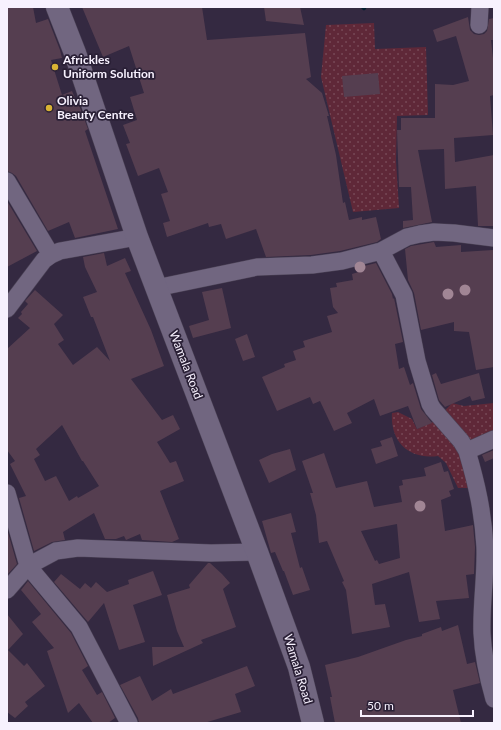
<svg xmlns="http://www.w3.org/2000/svg" width="501" height="730" font-family="Lato,sans-serif">
<defs>
<pattern id="grass-dots" width="8" height="8" patternUnits="userSpaceOnUse"><rect width="8" height="8" fill="#5f2838"/><path d="M2 2h.1M6 6h.1" fill="none" stroke="#774856" stroke-width="1.8" stroke-linecap="round"/></pattern>
</defs>
<rect width="100%" height="100%" fill="#342941"/>
<path fill="url(#grass-dots)" d="M374,23L375,49L426,47L428,115L397,116L396,161L399,208L353,212L321,77L326,25Z
M452,403L464,406L494,403V436L476,442L458,436L472,488H458L446,463L438,456C409,460 390,442 392,413L398,412L412,419L417,429L435,421Z"/>
<g fill="none" stroke-linecap="round" stroke-linejoin="round">
<path stroke="#041c30" stroke-width="4.5" d="M363,7L364,8"/>
</g>
<path fill="#553e50" fill-rule="evenodd" d="M7,7H33L36,23L48,19L60,50L62,58L51,60L62,95L72,91L78,105H79L88,129L85,131L118,229L75,238L69,222L48,231L16,176L12,173L7,171Z
M82,7H202L207,40L305,33L311,77L306,79L322,93L329,116H327L336,155L343,203L345,202L349,220L362,217V220L376,217L381,239L377,242L340,251L311,255L266,257L256,229L226,239L221,224L209,227L208,223L167,237L163,223L170,221L161,194L168,192L159,168L138,176L126,144L130,143L123,125L137,120L130,97L144,93L129,46L103,57Z
M264,7H300L304,25L266,21Z
M468,17L470,30L474,34L479,35L484,34L487,31L489,19L494,18V40H491L494,67V95L490,96L493,135L454,138L455,162L494,155V226H478L476,186L445,189L444,149L418,150L432,222L403,228V221L413,220L411,187H399L397,130H401V118H435V84L453,85L469,81L456,36L437,42L433,30Z
M378,73L380,94L344,97L342,76Z
M7,201L37,251L7,267Z
M434,242L436,247L461,245V252L493,250L494,274V367L476,370L469,332L454,331V322L421,330L414,293L408,280L405,249L411,246Z
M104,253L107,266L125,258L131,271L125,273L151,330L164,366L131,379L162,420L173,415L180,429L157,442L170,463L176,461L184,481L160,491L179,539L172,542L142,540L140,534L126,540L124,536L116,539H105L94,513L63,532L65,540L52,542L34,551L19,498L26,496L10,464L15,461L7,450V349L30,328L18,318L22,314L21,312L28,304L25,301L35,290L63,315L54,324L64,340L58,344L73,365L97,347L110,361L93,317H91L83,297L97,292L85,267L83,257ZM62,425L82,461H83L99,486L78,498L77,496L69,501L56,476L45,481L34,459L40,455L36,449Z
M376,263L392,294L393,299L394,298L403,342L395,344L399,369L404,367L410,385L413,383L421,409L432,423L417,429L408,406L380,416L374,399L347,413L352,423L334,431L320,401L313,404L310,397L277,411L262,377L285,367L284,364L296,360L293,351L305,347L303,341L332,332L327,316L338,313L333,307L330,288L337,287L336,283L353,280L352,274L365,270L364,266Z
M222,288L231,328L193,338L189,326L209,320L202,292Z
M247,334L255,357L243,361L235,339Z
M436,373L441,384L479,373L485,398L472,401L470,396L445,407L439,400L432,375Z
M392,437L398,456L376,464L371,449L382,446L380,441Z
M290,449L296,470L269,483L259,460L272,454Z
M494,450V458L485,462L482,455Z
M324,453L336,488L367,481L374,507L402,502L399,486L403,485L402,480L426,476L424,468L441,462L444,472L448,471L454,489L449,491L451,496L441,500L445,531L473,525L475,547L474,574L466,575L469,598L436,601L440,619L419,622L409,572L372,584L375,605L385,604L390,627L352,634L346,590L342,582L344,581L327,541L319,543L316,515L310,493H313L302,461ZM397,524L400,558L379,564L377,560L375,561L361,531Z
M291,513L296,532L291,533L300,568L302,567L310,590L293,595L284,571H283L275,552L271,553L262,521Z
M7,529L17,564L7,575Z
M208,563H210L222,574L230,583L223,589L236,627L201,640L203,643L153,666L152,647H184L177,631L167,595L190,588L189,585Z
M153,571L162,595L133,605L145,642L119,650L104,603L88,622L54,582L61,574L80,589L85,583L91,588L96,582L107,592L129,584L128,580Z
M28,581L71,633L88,666L82,670L97,695L102,692L115,718L108,723H93L79,703L68,713L47,651L54,648L32,622L41,614L21,590Z
M7,614L23,634L8,650L24,666L27,663L45,686L25,702L28,706L15,718L7,712Z
M458,625L467,664L475,662L480,683L453,690L461,723H335L330,697H332L325,665L358,657L406,640L422,636V634L441,627L442,631Z
M247,666L255,686L235,694L241,712L204,723H139L138,718L120,685L140,676L152,701L171,689L173,694Z"/>
<g fill="none" stroke-linecap="round" stroke-linejoin="round">
<defs>
<path id="minor" d="M479,25L480,7
M7,181L51,255
M381,251L404,295L417,361L430,404L433,409L461,441L467,451
M156,288L257,267L312,265L342,261L381,251L407,237L420,234L434,232L454,233L494,238
M7,309L44,260L51,255L60,251L137,237
M494,439L467,451C477,485 483,512 485,547C486,576 481,604 482,633C483,655 488,678 494,699
M7,493L28,566L56,551L78,548L211,553L257,552
M7,590L28,566L79,627L129,723"/>
<path id="tertiary" d="M57,7L75,53L137,237L257,552L299,667L313,723"/>
</defs>
<use href="#minor" stroke="#4c4356" stroke-width="18"/>
<use href="#tertiary" stroke="#4c4356" stroke-width="23"/>
<use href="#minor" stroke="#716680" stroke-width="17"/>
<use href="#tertiary" stroke="#716680" stroke-width="22"/>
</g>
<g fill="#a18695">
<circle cx="360" cy="267" r="5.5"/>
<circle cx="465" cy="290" r="5.5"/>
<circle cx="448" cy="294" r="5.5"/>
<circle cx="420" cy="506" r="5.5"/>
</g>
<g fill="#d9b334" stroke="#2a2036" stroke-width="1.5">
<circle cx="55" cy="67" r="4"/>
<circle cx="49" cy="108" r="4"/>
</g>
<g text-anchor="middle" stroke-width="3.5" stroke-linejoin="round" paint-order="stroke">
<g font-size="12" font-weight="bold" fill="#f7f1fe" stroke="#2a2036" text-anchor="start">
<text x="63" y="64">Africkles<tspan x="63" dy="14">Uniform Solution</tspan></text>
<text x="57" y="105">Olivia<tspan x="57" dy="14">Beauty Centre</tspan></text>
</g>
<g font-size="12" fill="#f7f1fe" stroke="#2a2036">
<text transform="translate(186 365) rotate(69)" y="4">Wamala Road</text>
<text transform="translate(298 669) rotate(73)" y="4">Wamala Road</text>
</g>
</g>
<rect width="501" height="730" fill="none" stroke="#f7f1fe" stroke-width="16"/>
<path d="M361 710v6h112v-6" fill="none" stroke="#f7f1fe" stroke-width="2"/>
<text x="367" y="710" font-size="12" fill="#f7f1fe" stroke="#2a2036" stroke-width="3" paint-order="stroke">50 m</text>
</svg>
